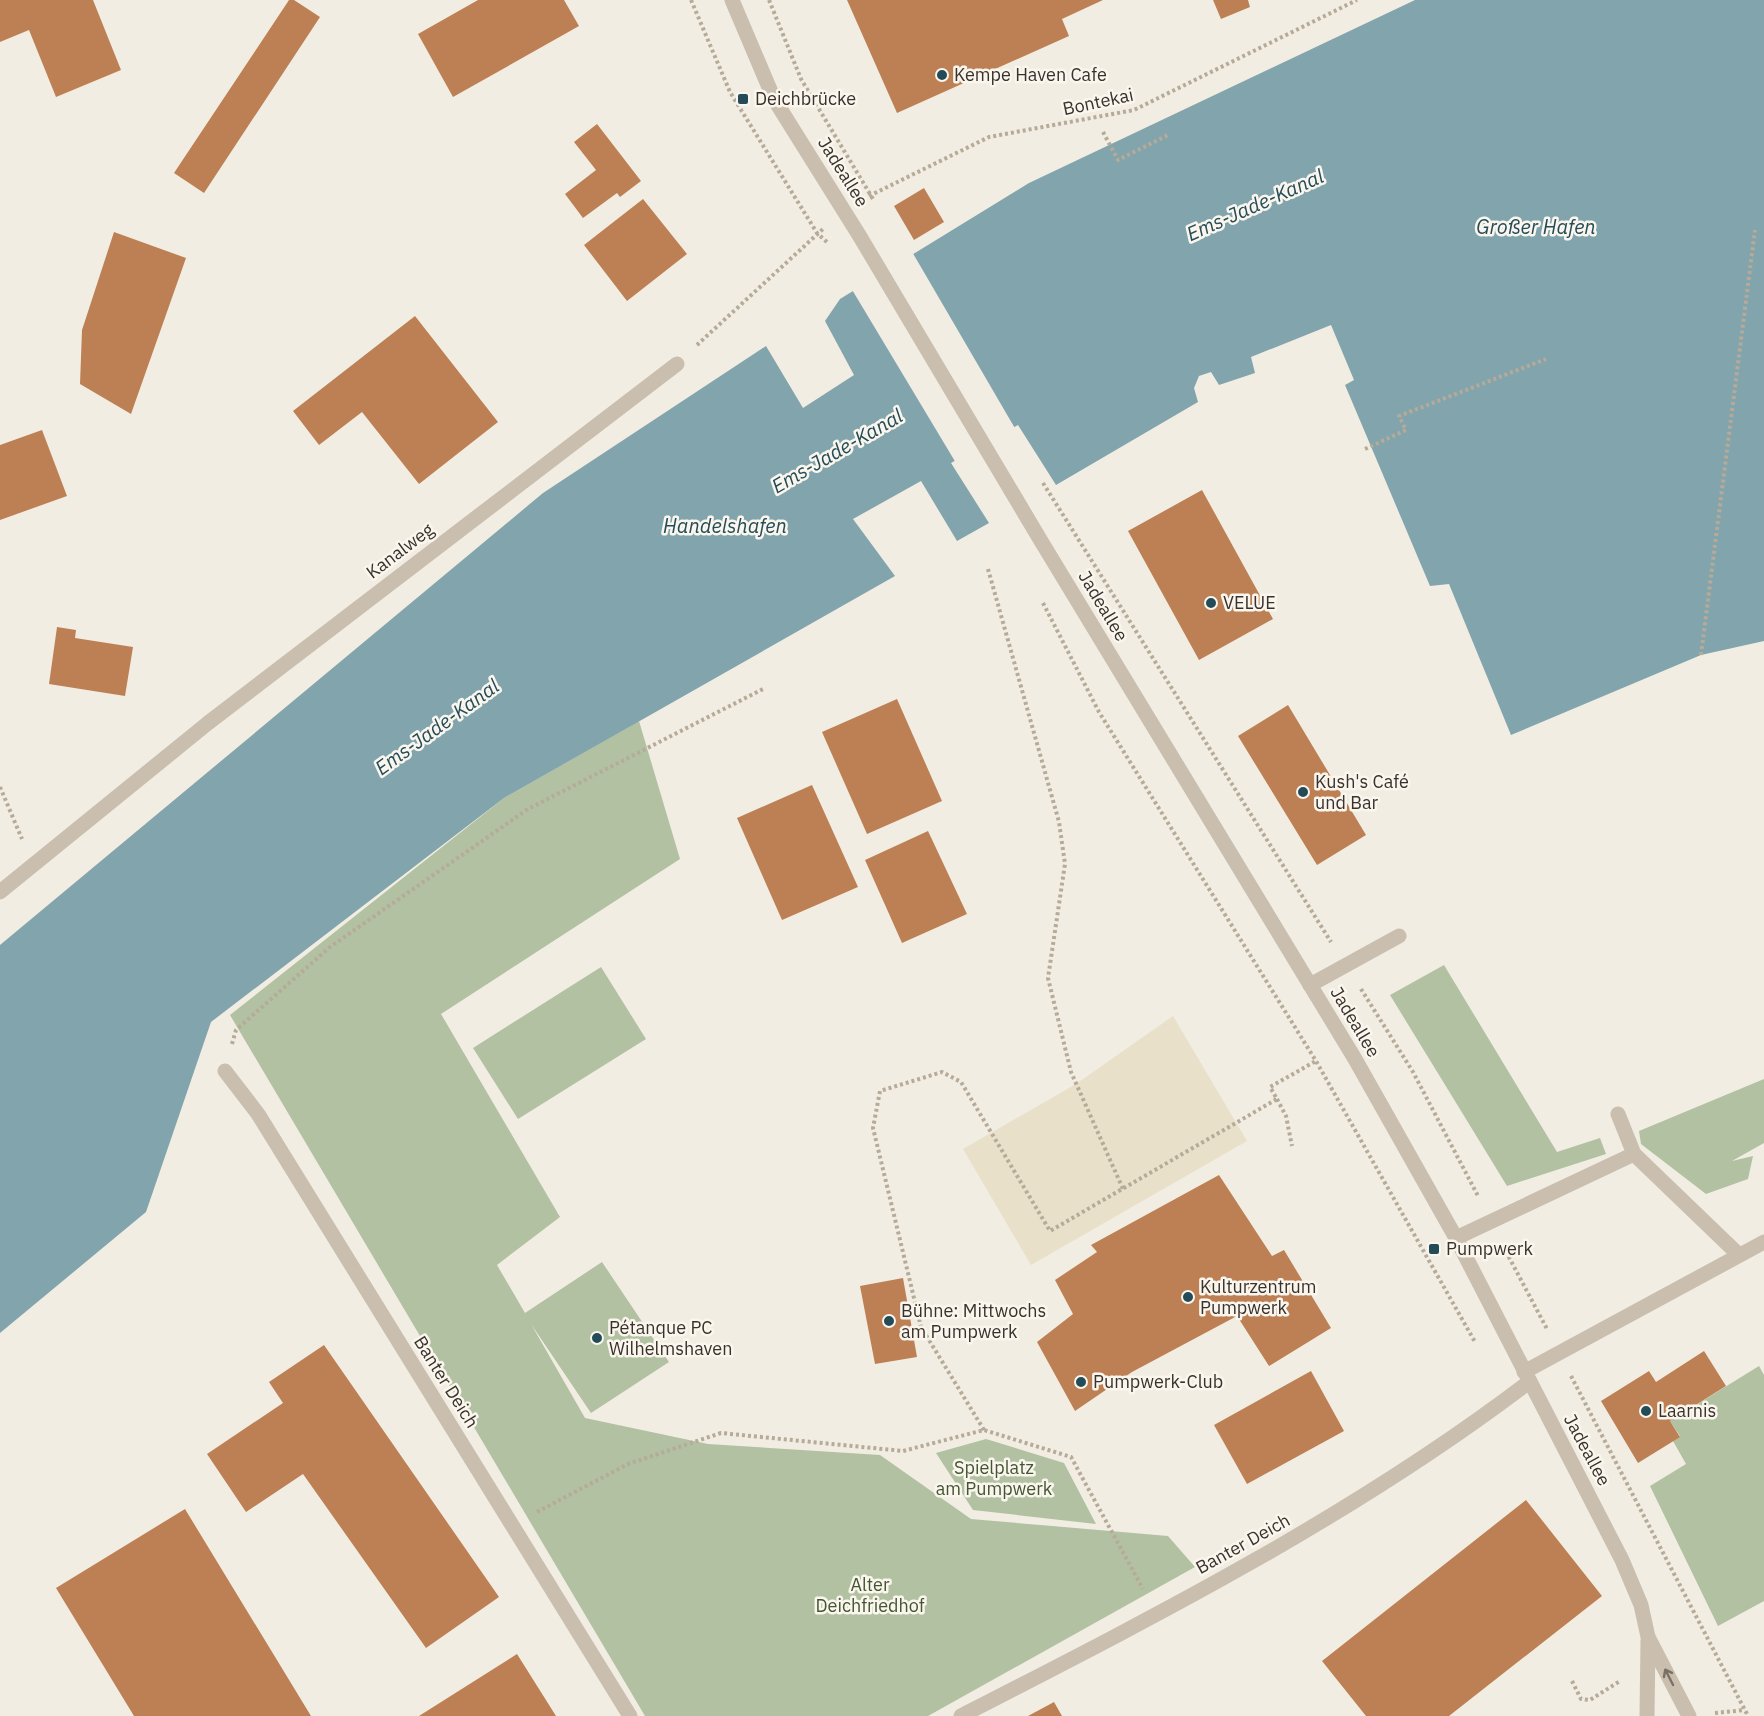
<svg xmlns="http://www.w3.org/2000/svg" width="1764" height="1716" font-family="'IBM Plex Sans',sans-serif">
<rect width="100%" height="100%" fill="#f2ede2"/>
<path fill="#b1c1a2" d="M639,721L680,859L441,1014L560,1217L497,1265L525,1313L602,1262L669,1362L591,1413L531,1324L585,1418L708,1444L880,1455L971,1519L1168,1536L1195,1567L928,1716H645L230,1015L504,798Z
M1444,965L1557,1152L1600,1138L1606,1154L1507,1186L1390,995Z
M601,967L646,1039L518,1119L473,1048Z
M1764,1079V1143L1732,1161L1753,1156L1748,1179L1706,1194L1641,1144L1639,1131Z
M1759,1366L1764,1375V1601L1718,1626L1650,1486L1686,1464L1673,1441L1680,1436L1670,1421Z
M986,1439L1064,1463L1096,1524L973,1510L936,1453Z"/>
<path fill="#e9e0ca" d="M1173,1016L1247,1141L1031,1265L963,1149L1076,1084Z"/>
<path fill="#82a4ad" d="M1415,0H1764V641L1701,655L1511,735L1449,584L1430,586L1345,385L1354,380L1331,325L1251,357L1255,373L1219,385L1211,372L1199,376L1194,388L1198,402L1056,485L1018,425L951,463L989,523L957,541L921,481L853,519L895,576L504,798L211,1022L146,1212L0,1333V945L543,493L766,346L803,408L854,375L825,321L840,299L1029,183Z"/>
<path fill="#f2ede2" d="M911,250L1016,430L956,463L851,288Z"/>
<path fill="#bd8054" d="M0,0H93L121,70L56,97L29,30L0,42Z
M289,0H294L320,17L204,193L174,173Z
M478,0H564L579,26L453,97L418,34Z
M847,0H1103L1062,19L1069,36L897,113Z
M1213,0H1248L1250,7L1221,19Z
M597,124L641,181L620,197L617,193L583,218L565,194L596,170L574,142Z
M924,188L944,222L914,240L894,206Z
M643,199L687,254L627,301L584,245Z
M114,232L186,258L131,414L80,384L82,330Z
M415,316L498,422L419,484L362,412L319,445L293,411Z
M42,430L67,496L0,520V445Z
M1202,490L1273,619L1199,660L1128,531Z
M57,627L76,630L75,638L133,647L125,696L49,684Z
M897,699L942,801L867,834L822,732Z
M1288,705L1366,835L1317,865L1238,736Z
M812,785L858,887L782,920L737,818Z
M928,831L967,914L902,943L865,860Z
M1219,1175L1272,1256L1284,1250L1331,1328L1269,1366L1237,1316L1132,1372L1075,1411L1037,1342L1073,1314L1055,1280L1097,1252L1091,1245Z
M903,1278L917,1357L875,1364L860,1286Z
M324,1345L499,1597L426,1648L303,1474L246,1512L207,1454L283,1403L269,1382Z
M1704,1351L1726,1386L1670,1421L1680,1437L1638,1463L1601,1401L1649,1371L1656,1382Z
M1311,1371L1344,1431L1247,1484L1214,1425Z
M1526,1500L1602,1596L1449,1716H1366L1322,1661Z
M185,1509L311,1716H134L56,1588Z
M517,1654L556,1716H419Z
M1054,1702L1062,1716H1028Z"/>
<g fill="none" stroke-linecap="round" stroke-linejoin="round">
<path stroke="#b6aa98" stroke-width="4" stroke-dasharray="3 3" stroke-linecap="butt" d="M691,0L730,92L817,233L829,244
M769,0L801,79L873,199
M1103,132L1118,160L1168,135
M869,196L989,137L1134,110L1357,0
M697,345L824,228
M1365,449L1406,430L1399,416L1546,359
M1043,483L1331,942
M988,569L1059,822L1065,864L1048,978L1071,1072L1123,1189
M1043,603L1099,712L1316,1061L1475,1342
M1701,655L1755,230
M0,787L22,839
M1361,989L1413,1072L1478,1196
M232,1044L236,1030L330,947L528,809L765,688
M1277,1099L1286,1116L1292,1146
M1503,1246L1547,1329
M1571,1376L1748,1716
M984,1430L921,1327L873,1128L880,1091L942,1072L961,1082L1050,1231L1277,1099L1270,1087L1316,1061
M537,1512L628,1464L721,1433L903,1451L984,1430L1071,1457L1143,1589
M1572,1681L1581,1699L1590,1700L1620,1681
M1715,1713L1745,1710"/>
<path stroke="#cabfae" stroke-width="15" d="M0,892L208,723L677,364
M1310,985L1399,936
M1618,1114L1634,1154L1739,1255
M1456,1238L1634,1154"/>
<path stroke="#cabfae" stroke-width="15" d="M1524,1372L1764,1242"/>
<path stroke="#cabfae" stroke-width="15" d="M732,0L774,99L859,235L1041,541L1355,1059L1456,1238L1622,1560L1641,1605L1648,1637L1689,1716
M225,1071L258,1114L630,1716
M961,1716C1156,1616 1353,1516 1529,1382
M1647,1716L1648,1640"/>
</g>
<defs><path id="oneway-shaft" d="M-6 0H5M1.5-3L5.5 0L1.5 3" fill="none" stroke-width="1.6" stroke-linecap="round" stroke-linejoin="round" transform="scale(1.5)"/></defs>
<use stroke="#7a7166" href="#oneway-shaft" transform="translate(1669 1677) rotate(-117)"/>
<g fill="#244c58" stroke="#faf6ee" stroke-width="2">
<circle cx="942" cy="75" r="6"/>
<rect x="737" y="93" width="12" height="12" rx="3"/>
<circle cx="1211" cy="603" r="6"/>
<circle cx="1303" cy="792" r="6"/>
<rect x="1428" y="1243" width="12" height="12" rx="3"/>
<circle cx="1188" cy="1297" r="6"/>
<circle cx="889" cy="1321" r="6"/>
<circle cx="597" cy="1338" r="6"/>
<circle cx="1081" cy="1382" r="6"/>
<circle cx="1646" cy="1411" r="6"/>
</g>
<g text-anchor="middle" stroke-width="5" stroke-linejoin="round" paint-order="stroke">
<g font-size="18" fill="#39322c" stroke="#faf6ee" text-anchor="start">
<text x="954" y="81">Kempe Haven Cafe</text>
<text x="755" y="105">Deichbrücke</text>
<text x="1223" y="609">VELUE</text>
<text x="1315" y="788">Kush's Café<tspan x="1315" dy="21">und Bar</tspan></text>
<text x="1446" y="1255">Pumpwerk</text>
<text x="1200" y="1293">Kulturzentrum<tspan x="1200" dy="21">Pumpwerk</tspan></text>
<text x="901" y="1317">Bühne: Mittwochs<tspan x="901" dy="21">am Pumpwerk</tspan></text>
<text x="609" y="1334">Pétanque PC<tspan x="609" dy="21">Wilhelmshaven</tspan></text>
<text x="1093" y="1388">Pumpwerk-Club</text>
<text x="1658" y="1417">Laarnis</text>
</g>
<g font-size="18" fill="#39322c" stroke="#faf6ee">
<text transform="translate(1098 102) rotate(-12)" y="6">Bontekai</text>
<text transform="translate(843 172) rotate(58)" y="6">Jadeallee</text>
<text transform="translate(400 551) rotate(-37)" y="6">Kanalweg</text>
<text transform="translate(1103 606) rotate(59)" y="6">Jadeallee</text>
<text transform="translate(1355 1022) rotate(59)" y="6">Jadeallee</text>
<text transform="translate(446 1382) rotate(58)" y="6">Banter Deich</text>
<text transform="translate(1587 1450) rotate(62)" y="6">Jadeallee</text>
<text transform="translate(1243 1544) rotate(-29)" y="6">Banter Deich</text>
</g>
<g font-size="18" fill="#425631" stroke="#faf6ee">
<text x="994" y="1474">Spielplatz<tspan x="994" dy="21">am Pumpwerk</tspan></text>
<text x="870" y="1591">Alter<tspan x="870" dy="21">Deichfriedhof</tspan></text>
</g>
<g font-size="20" font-style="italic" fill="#244c58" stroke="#faf6ee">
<text transform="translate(1255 205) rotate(-24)" y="7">Ems-Jade-Kanal</text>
<text x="1536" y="234">Großer Hafen</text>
<text transform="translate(837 451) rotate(-30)" y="7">Ems-Jade-Kanal</text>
<text x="725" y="533">Handelshafen</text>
<text transform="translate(437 727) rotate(-36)" y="7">Ems-Jade-Kanal</text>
</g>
</g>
</svg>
